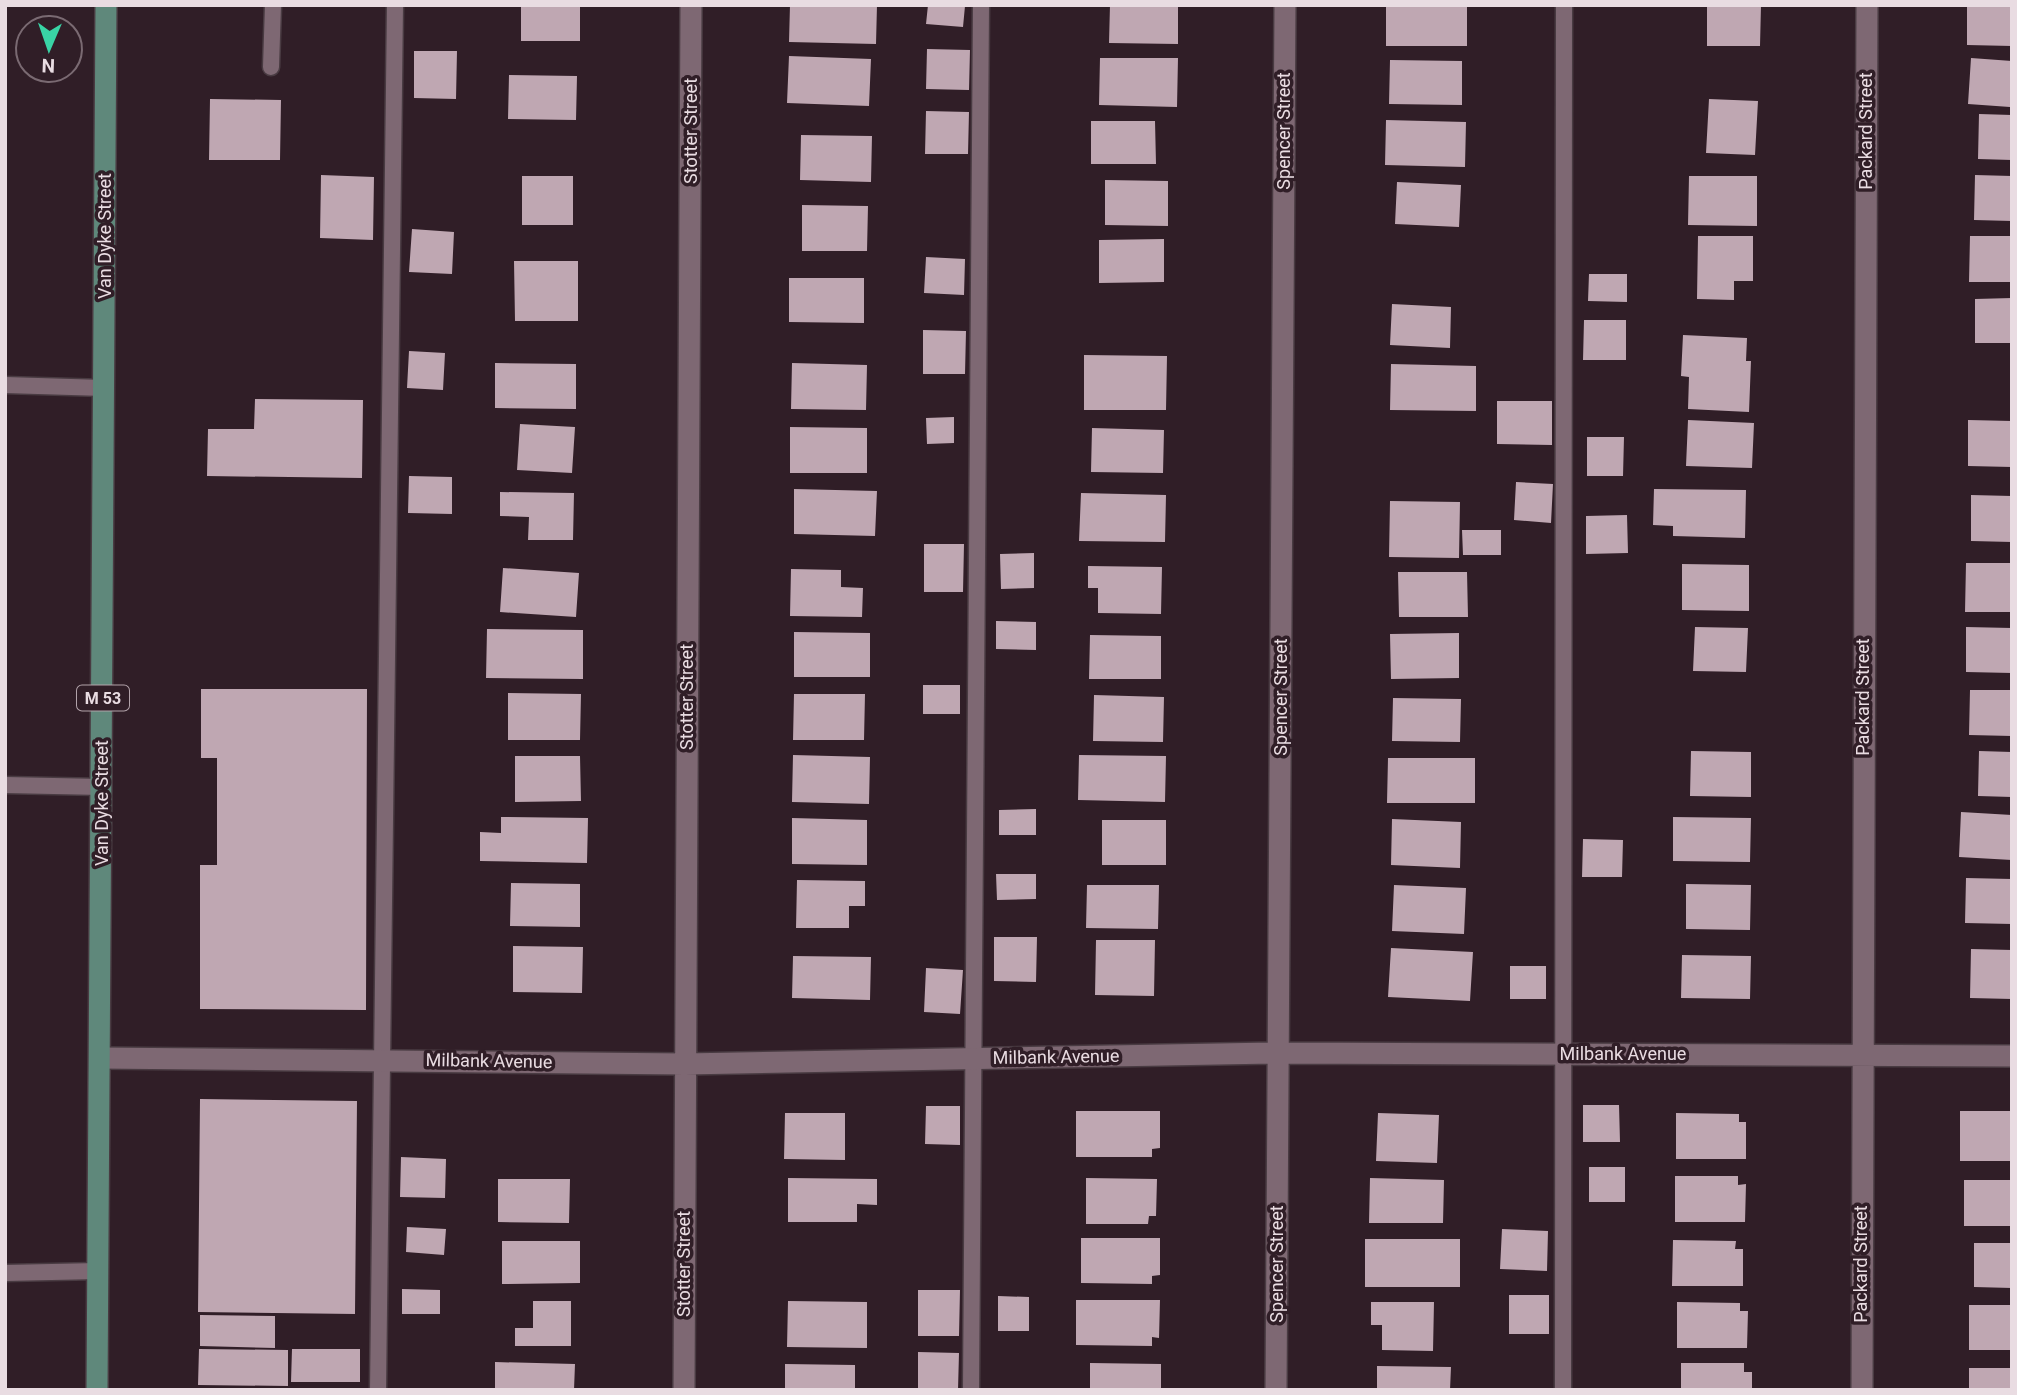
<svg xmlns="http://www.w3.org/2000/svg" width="2017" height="1395" font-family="Roboto,sans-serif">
<rect width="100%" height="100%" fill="#301e27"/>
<path fill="#bfa7b2" d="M521,5H580V41H521Z
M790,5H877L876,44L789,42Z
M928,5L965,6L963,27L926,24Z
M1110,5H1178V44L1109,43Z
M1386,5H1467V46H1386Z
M1707,5H1761L1760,46H1707Z
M1967,5H2012V46L1967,45Z
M927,49L970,50L969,90L926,89Z
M414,51H457L456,99L414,98Z
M789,56L871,59L869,106L787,103Z
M1100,58H1178L1177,107L1099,105Z
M1971,58L2012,61L2010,107L1968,104Z
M1390,60L1462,61V105L1389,104Z
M509,75L577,76L576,120L508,119Z
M210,99L281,100L280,160H209Z
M1709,99L1758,101L1755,155L1706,153Z
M926,111L969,112L968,154H925Z
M1979,114L2012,115V160L1978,159Z
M1386,120L1466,122L1465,167L1385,165Z
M1091,121H1155L1156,164H1091Z
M801,135L872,136L871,182L800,180Z
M321,175L374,177L373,240L320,238Z
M1975,175L2012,176V221L1974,220Z
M522,176H573V225H522Z
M1689,176H1757V226L1688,225Z
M1105,180L1168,181V226L1105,225Z
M1397,182L1461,185L1459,227L1395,224Z
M802,205L868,206L867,251H802Z
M412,229L454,232L452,274L409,272Z
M1698,236H1753V281H1734V300L1697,299Z
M1970,236H2012V282H1969Z
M1164,239V282L1099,283V240Z
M926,257L965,259L964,295L924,293Z
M514,261H578V321H515Z
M1589,274H1627V302L1588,301Z
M789,278H864V323L789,322Z
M2012,298V343H1975V299Z
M1392,304L1451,307L1450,348L1390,345Z
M1584,320H1626V360H1583Z
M923,330L966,331L965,374H923Z
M1683,335L1747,338L1746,361H1751L1749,412L1688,409L1689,377L1681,376Z
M409,351L445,353L443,390L407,388Z
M1084,355L1167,356L1166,410H1084Z
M495,363L576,364V409L495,408Z
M792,363L867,365L866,410L791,409Z
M1391,364L1476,366V411L1390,410Z
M255,399L363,400L362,478L207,476L208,429H254Z
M1497,401H1552V445L1497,444Z
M954,417V443L927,444L926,418Z
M1688,420L1754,423L1752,468L1686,466Z
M1968,420L2012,421V467L1968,466Z
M520,424L575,427L572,473L517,470Z
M790,427L867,428V473H790Z
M1092,428L1164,430L1163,473L1091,472Z
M1587,437H1624L1623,476H1587Z
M409,476L452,477V514L408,513Z
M1516,482L1553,484L1551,523L1514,520Z
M794,489L877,491L875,536L794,534Z
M1654,489L1746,490L1745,538L1673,536V526L1653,525Z
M500,492L574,493L573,540H528L529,517L500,516Z
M1081,493L1166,495L1165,542L1079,541Z
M1971,495L2012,496V542L1971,541Z
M1390,501L1460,502L1459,558L1389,557Z
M1627,515L1628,553L1586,554V516Z
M1462,530H1501V555H1463Z
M924,544H964L963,592H924Z
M1034,553V588L1001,589L1000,554Z
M1966,563H2012V612H1965Z
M1682,564L1749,565V611L1682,610Z
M1088,566L1162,567L1161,614L1098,613V588H1088Z
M503,568L579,573L576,617L500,612Z
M791,569L841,570V587L863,588L862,617L790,616Z
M1398,572H1467L1468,617H1399Z
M996,621L1036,622V650L996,649Z
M1695,627L1748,628L1746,672L1693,671Z
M1966,627L2012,628V673L1966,672Z
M487,629L583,630V679L486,678Z
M794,632L870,633V677H794Z
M1459,633V678L1391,679L1390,634Z
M1090,635L1161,636V679H1089Z
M923,685H960V714H923Z
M201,689H367L366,1010L200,1009V865H217V758H201Z
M1970,690H2012V736L1969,735Z
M508,693L581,694L580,740H508Z
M794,694H865L864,740H793Z
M1094,695L1164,697L1163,742L1093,741Z
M1393,698L1461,699L1460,742L1392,741Z
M1691,751L1751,752V797L1690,796Z
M1979,751L2012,752V797L1978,796Z
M793,755L870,757L869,804L792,802Z
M1079,755L1166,756L1165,802L1078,800Z
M515,756H580L581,801L515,802Z
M1388,758H1475V803H1387Z
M1036,809V835H999V810Z
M1961,812L2012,815V860L1959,857Z
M501,817L588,818L587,863L480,861V832L501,833Z
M1673,817L1751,818L1750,862L1673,861Z
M792,818L867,820V865L792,864Z
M1392,819L1461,822L1460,868L1391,865Z
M1102,820H1166V865H1102Z
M1583,839L1623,840L1622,877H1582Z
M996,874H1036V899L997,900Z
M1966,878L2012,879V924L1965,923Z
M797,880L865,881V906H849V928H796Z
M511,883L580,884V927L510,926Z
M1686,884L1751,885L1750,930L1686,929Z
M1087,885H1159L1158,929L1086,928Z
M1394,885L1466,888L1464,934L1392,931Z
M994,937H1037L1036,982L994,981Z
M1096,940H1155L1154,996L1095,995Z
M513,946L583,947L582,993L513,992Z
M1391,948L1473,952L1470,1001L1388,997Z
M1971,949L2012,950V999L1970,998Z
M1682,955L1751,956L1750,999L1681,998Z
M793,956L871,957L870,1000L792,998Z
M1510,966H1546V999H1510Z
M926,968L963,970L960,1014L924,1012Z
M200,1099L357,1101L355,1314L198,1312Z
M1583,1105H1619L1620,1142H1583Z
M926,1106H960V1145L925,1144Z
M1076,1111H1160V1148L1152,1149V1157H1076Z
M1960,1111H2012V1161H1960Z
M785,1113H845V1160L784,1159Z
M1378,1113L1439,1115L1437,1163L1376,1161Z
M1676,1113L1739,1114V1122H1746V1159H1676Z
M401,1157L446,1159L445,1198L400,1197Z
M1589,1167H1625V1202H1589Z
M1675,1176H1738V1185L1746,1184L1745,1222H1675Z
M788,1178L877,1179V1205L857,1204V1222H788Z
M1086,1178L1157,1179L1156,1216H1149L1148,1224H1086Z
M1370,1178L1444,1180L1443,1223H1369Z
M498,1179H570L569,1223L498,1222Z
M1964,1180H2012V1226H1964Z
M407,1227L446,1229L444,1255L406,1252Z
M1502,1229L1548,1231L1547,1271L1500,1269Z
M1081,1238H1160V1275L1152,1276V1284L1081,1283Z
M1365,1239H1460V1287H1365Z
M1673,1240L1736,1241L1735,1249H1743V1286H1672Z
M502,1241H580V1283L502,1284Z
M1974,1243H2012V1288L1974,1287Z
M402,1289L440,1290V1314H402Z
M918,1290H960L959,1336H918Z
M1509,1295H1549V1334H1509Z
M998,1296L1029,1297V1331H998Z
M1076,1300H1160L1159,1338L1152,1337V1346L1076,1345Z
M533,1301H571V1346H515V1328H533Z
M788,1301L867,1302V1348L787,1347Z
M1371,1302H1434L1433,1351L1382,1350V1325H1371Z
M1677,1302L1740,1303V1311H1748L1747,1348H1677Z
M1969,1305H2012V1350H1969Z
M200,1315L275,1316V1348L200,1346Z
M199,1349L288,1350V1386L198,1385Z
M292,1349H360V1382H291Z
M918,1352L959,1353L958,1390H918Z
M495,1362L575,1364L574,1390H495Z
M1090,1363L1161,1364V1390H1090Z
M1681,1363H1744V1372H1752V1390H1681Z
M785,1364L855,1365V1390H785Z
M1377,1366L1451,1367L1450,1390H1377Z
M1969,1368H2012V1390H1969Z"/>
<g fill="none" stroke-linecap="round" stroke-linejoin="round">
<defs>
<path id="service" d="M271,67L273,5
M5,385L104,388
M5,785L102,787
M5,1273L98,1271
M378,1390L395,5
M971,1390L981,5
M1563,1390L1564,5"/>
<path id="minor" d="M100,1058L685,1064L1278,1053L2012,1056
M684,1390L691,5
M1276,1390L1285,5
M1862,1390L1867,5"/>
<path id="primary" d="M97,1390L106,5"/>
</defs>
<use href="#service" stroke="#493b42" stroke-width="19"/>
<use href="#minor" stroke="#493b42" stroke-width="24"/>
<use href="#primary" stroke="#493b42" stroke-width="24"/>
<use href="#service" stroke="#7e6873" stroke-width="16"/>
<use href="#minor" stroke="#7e6873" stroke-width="21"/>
<use href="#primary" stroke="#5f887b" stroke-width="21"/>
</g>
<g text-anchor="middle" stroke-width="7" stroke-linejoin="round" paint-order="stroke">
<rect fill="#301e27" stroke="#b2a3aa" stroke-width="2" x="77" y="685.5" width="52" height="25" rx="5"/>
<g font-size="16" font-weight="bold" fill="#e9dce2">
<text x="103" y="704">M 53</text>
</g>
<g font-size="18" fill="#e9dce2" stroke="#301e27">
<text transform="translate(691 131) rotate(-90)" y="6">Stotter Street</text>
<text transform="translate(1284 131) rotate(-90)" y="6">Spencer Street</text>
<text transform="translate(1866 131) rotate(-90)" y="6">Packard Street</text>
<text transform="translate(105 236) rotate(-90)" y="6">Van Dyke Street</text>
<text transform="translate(687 697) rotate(-90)" y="6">Stotter Street</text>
<text transform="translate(1281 697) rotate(-90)" y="6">Spencer Street</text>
<text transform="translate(1863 697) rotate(-90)" y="6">Packard Street</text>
<text transform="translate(102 803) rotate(-90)" y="6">Van Dyke Street</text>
<text x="1623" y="1060">Milbank Avenue</text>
<text transform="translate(1056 1057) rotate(-1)" y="6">Milbank Avenue</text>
<text transform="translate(489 1061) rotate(1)" y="6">Milbank Avenue</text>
<text transform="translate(684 1264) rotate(-90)" y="6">Stotter Street</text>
<text transform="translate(1277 1264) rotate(-90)" y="6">Spencer Street</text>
<text transform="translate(1861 1264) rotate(-90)" y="6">Packard Street</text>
</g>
</g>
<rect width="2017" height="1395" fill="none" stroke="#e9dce2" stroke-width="14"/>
<g transform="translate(49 49) rotate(182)"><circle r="33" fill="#301e27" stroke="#7a6a72" stroke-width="2"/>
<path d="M0-5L12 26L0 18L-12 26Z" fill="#39d4a5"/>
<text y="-10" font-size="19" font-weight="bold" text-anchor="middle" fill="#e9dce2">N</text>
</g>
</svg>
